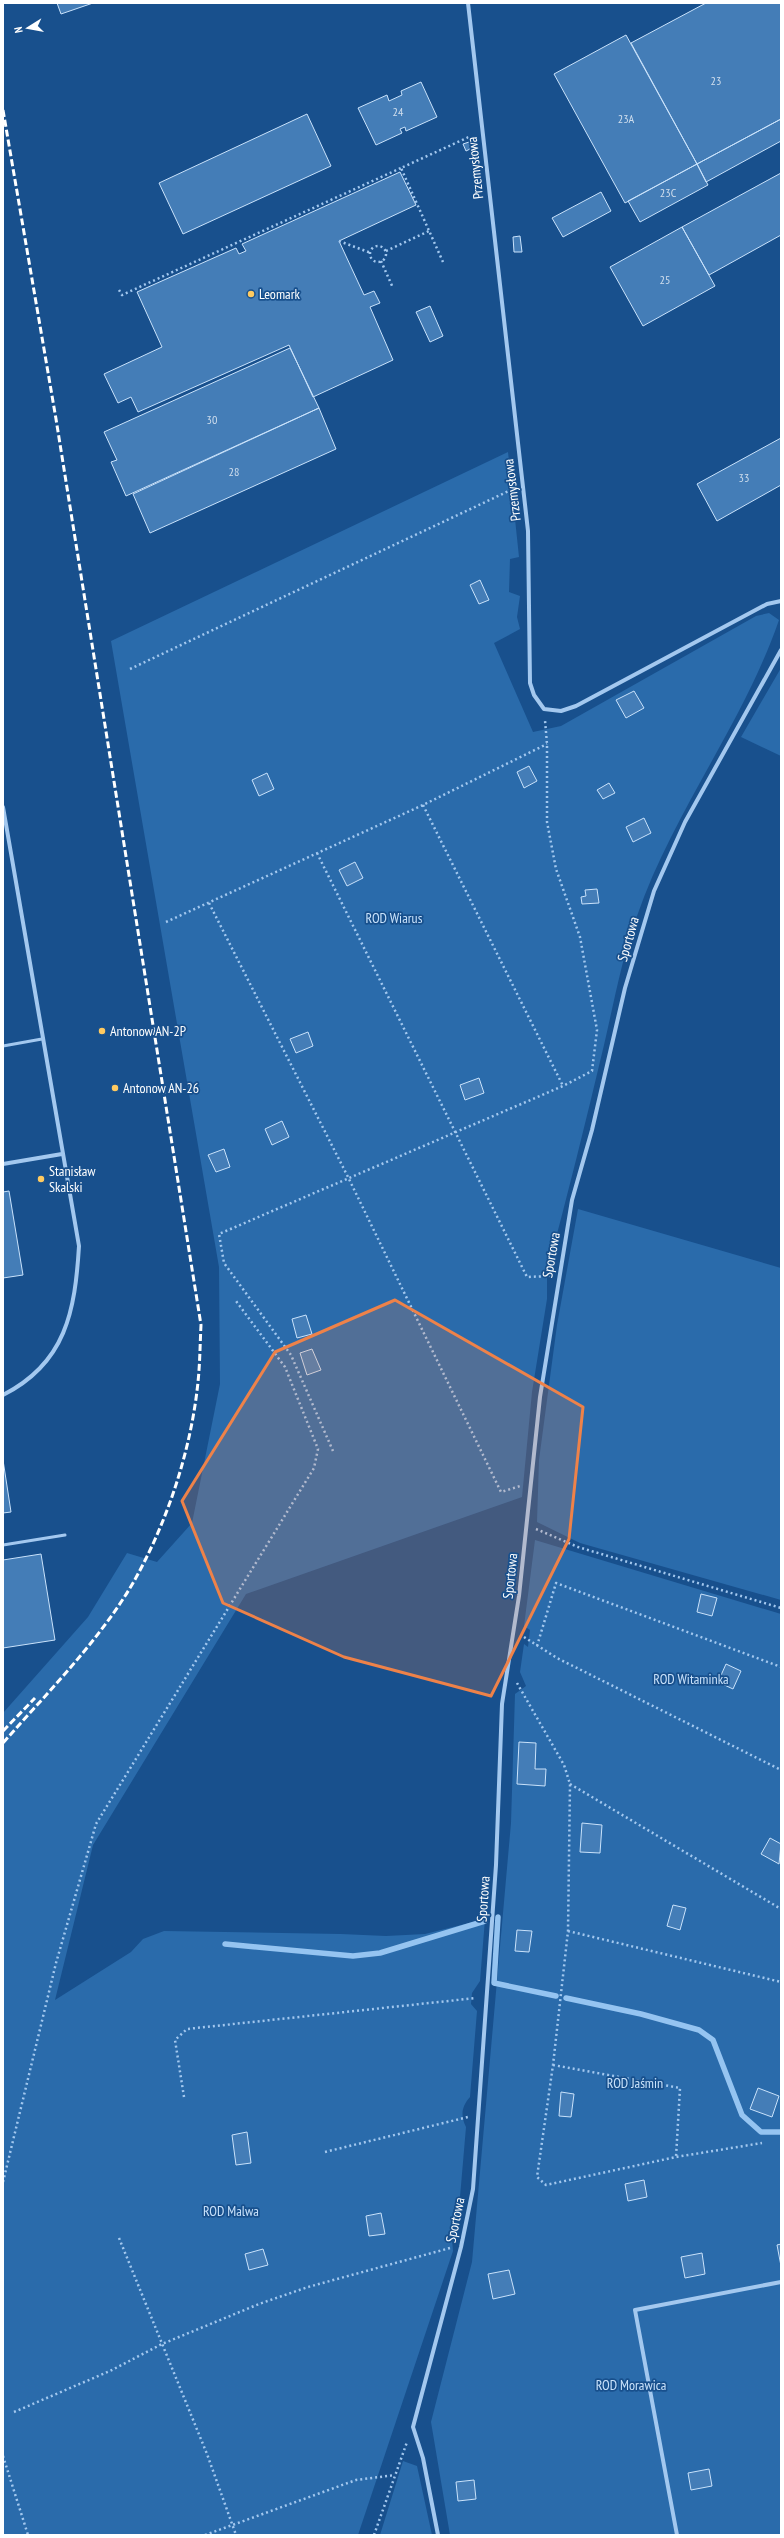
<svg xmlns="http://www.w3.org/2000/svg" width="784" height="2538" font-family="'PT Sans Narrow',sans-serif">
<rect width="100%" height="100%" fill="#18508d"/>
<path fill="#2a6bab" d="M508,452L519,557L510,559L509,592L520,596L517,617L520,629L494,643L533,732L561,726L756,616L769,613L779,620C743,724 673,812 637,916C622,958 614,1002 604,1045C586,1121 567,1197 547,1272V1299L532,1392L522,1497L246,1594L93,1845L55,2000L131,1952L143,1939L164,1931L341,1934L386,1936L425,1934L485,1919L480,1981L472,1993L471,2004L477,2011L470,2097C462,2106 460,2115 466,2127L457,2232L452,2239L453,2251L358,2535H3V1713L88,1617L127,1553L157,1562L192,1523L220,1384L219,1267L111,641Z
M781,668V756L741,737Z
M578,1209L781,1268V1600L580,1543L537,1522L539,1460L557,1325Z
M535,1540L781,1614V2535H450L431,2422L472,2262L511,1823L515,1694L526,1686L520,1672L524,1644L528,1647L530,1630L524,1626Z
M403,2461L417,2466L432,2535H380Z"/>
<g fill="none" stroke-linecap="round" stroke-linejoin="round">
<path stroke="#95c4f1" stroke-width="5.5" d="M498,1917L494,1983L556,1996
M225,1944L353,1956L380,1953L485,1921
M566,1998L641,2014L699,2030L713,2040L742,2115L761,2132H781"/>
</g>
<path fill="#447db7" stroke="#c9e2fb" d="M57,3H93L61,14Z
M706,3H781V119L697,164L631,43Z
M626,35L697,164L625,203L554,74Z
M421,82L437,117L406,131L405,127L400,129L402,133L376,145L358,108L387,95L389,101L402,95L401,91Z
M307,114L331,166L183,234L159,183Z
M781,119V141L706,182L697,164Z
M469,142L472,148L466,151L463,144Z
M697,164L708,185L640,222L628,201Z
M400,172L416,205L339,241L364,295L374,291L380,303L370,307L393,360L313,397L289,345L138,412L131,397L118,403L104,374L162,347L137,292L236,248L239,254L246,251L242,244Z
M781,173V235L709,275L682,227Z
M601,192L611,211L563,237L552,218Z
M682,227L715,286L643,326L610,267Z
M520,236L522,252H514L513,237Z
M430,306L443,336L430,342L416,312Z
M290,348L319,408L126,496L111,462L117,460L104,432Z
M319,408L336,449L150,533L133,494Z
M781,438V485L717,521L697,484Z
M480,580L489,600L479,604L470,585Z
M634,691L644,708L626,718L616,700Z
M529,766L537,781L524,788L517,772Z
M267,773L274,789L259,796L252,780Z
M609,783L615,793L603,799L597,790Z
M644,818L651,833L633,842L626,827Z
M355,862L363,878L347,886L339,870Z
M597,889L599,903L582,904L581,897L586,896L585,890Z
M308,1032L313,1046L296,1053L290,1039Z
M479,1078L484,1093L465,1100L460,1085Z
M282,1121L289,1137L272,1145L265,1129Z
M224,1149L230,1167L216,1172L208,1155Z
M9,1191L23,1275L3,1278V1192Z
M306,1315L312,1334L297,1338L292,1319Z
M312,1349L321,1370L307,1375L300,1353Z
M3,1460L11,1512L3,1513Z
M41,1554L55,1640L3,1648V1560Z
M701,1594L717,1598L712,1616L697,1612Z
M726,1664L741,1671L733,1689L718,1682Z
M519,1742L536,1743L535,1769H546L545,1786L517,1784Z
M582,1823L602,1825L600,1853L580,1852Z
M770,1838L781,1844L779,1864L761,1854Z
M673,1905L686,1908L680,1930L667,1926Z
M517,1930L532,1931L529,1952L515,1951Z
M758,2088L779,2096L772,2117L750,2109Z
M561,2092L574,2094L571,2117L559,2116Z
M247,2132L251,2163L236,2165L232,2135Z
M644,2180L647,2197L628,2201L625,2184Z
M381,2213L385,2234L369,2236L366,2216Z
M781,2244V2266L777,2245Z
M263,2249L268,2265L249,2270L245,2254Z
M702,2253L705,2274L685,2278L681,2257Z
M509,2270L515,2294L493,2299L488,2274Z
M709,2469L712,2486L691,2490L688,2473Z
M474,2480L476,2499L458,2501L456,2482Z"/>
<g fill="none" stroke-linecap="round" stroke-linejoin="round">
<path stroke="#a3c8ef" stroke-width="2.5" stroke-dasharray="2 3" stroke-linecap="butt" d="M339,241L371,253
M370 254a8 8 0 1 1 16 0a8 8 0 1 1-16 0Z
M386,251L429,231
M381,261L393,288
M443,262L401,168L471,136
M119,290L122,295L401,168
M130,669L513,489
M423,805L563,1086
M317,853L527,1277L550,1276
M209,903L348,1177L501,1492L520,1486
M166,922L423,805L547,744
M333,1451L291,1355L224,1263L219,1234L563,1086L592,1071L597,1030L580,937L556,869L547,822V744L545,720
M536,1529L578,1547L781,1608
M524,1637L557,1658L781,1770
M537,1646L556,1583L781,1667
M517,1683L564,1765L570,1784L568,1931L553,2065L537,2177L546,2185L676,2157L762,2143
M570,1784L781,1909
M568,1931L781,1982
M553,2065L680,2088L676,2157
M184,2097L175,2040L187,2029L476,1998
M325,2152L468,2117
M3,2182L56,1963L96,1824L314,1468L318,1449L285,1367L236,1301
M119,2238L207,2454L236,2535
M14,2412L110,2371L162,2344L259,2304L308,2287L450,2248
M3,2456L28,2535
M205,2535L356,2480L395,2475
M374,2535L407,2442"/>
<path stroke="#a3c8ef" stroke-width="3" d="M3,1046L42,1039
M3,1545L65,1535"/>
<path stroke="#a3c8ef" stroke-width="4" d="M468,3L528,531L530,683L534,695L544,709L561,711L576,706L767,604L781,601
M3,807L79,1246C75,1311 66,1363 3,1395
M3,1164L62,1154
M438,2535L423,2458L413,2427L461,2247L473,2189L496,1865L502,1704L519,1596L540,1397L572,1200L592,1130L625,988L654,891L685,822L781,650
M677,2535L635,2310L781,2282"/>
<path stroke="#fff" stroke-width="3" stroke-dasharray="7 3" stroke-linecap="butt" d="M3,110L56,419L201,1325C200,1344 200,1363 198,1382C191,1451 167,1523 133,1583C99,1641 47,1693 3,1743
M3,1731L35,1698"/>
</g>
<path fill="#ee8249" fill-opacity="0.2" stroke="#ee8249" stroke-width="3" stroke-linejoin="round" d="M395,1300L583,1407L569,1539L491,1696L344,1657L223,1603L182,1501L275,1352Z"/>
<g fill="#ffca60" stroke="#18508d" stroke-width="1.5">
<circle cx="251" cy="294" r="4"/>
<circle cx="102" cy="1031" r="4"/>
<circle cx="115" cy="1088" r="4"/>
<circle cx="41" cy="1179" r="4"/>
</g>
<g text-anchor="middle" stroke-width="3.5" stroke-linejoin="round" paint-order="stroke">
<g font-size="12" fill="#d0deed">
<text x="716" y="85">23</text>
<text x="398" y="116">24</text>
<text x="626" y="123">23A</text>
<text x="668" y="197">23C</text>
<text x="665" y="284">25</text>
<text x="212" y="424">30</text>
<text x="234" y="476">28</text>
<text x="744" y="482">33</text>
</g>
<g font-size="14" fill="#fff" stroke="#18508d">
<text transform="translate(475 168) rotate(-96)" y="5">Przemysłowa</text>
<text transform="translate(512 490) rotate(-97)" y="5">Przemysłowa</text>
<text transform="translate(628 939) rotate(-74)" y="5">Sportowa</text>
<text transform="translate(551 1255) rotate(-80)" y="5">Sportowa</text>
<text transform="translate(510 1576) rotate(-84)" y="5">Sportowa</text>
<text transform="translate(483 1899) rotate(-86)" y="5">Sportowa</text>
<text transform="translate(455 2220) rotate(-78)" y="5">Sportowa</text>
</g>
<g font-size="14" fill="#fff" stroke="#18508d" text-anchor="start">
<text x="259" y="299">Leomark</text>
<text x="110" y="1036">Antonow AN-2P</text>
<text x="123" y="1093">Antonow AN-26</text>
<text x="49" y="1176">Stanisław<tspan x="49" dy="16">Skalski</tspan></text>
</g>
<g font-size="14" fill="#c9e2fb" stroke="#18508d">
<text x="394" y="923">ROD Wiarus</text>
<text x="691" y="1684">ROD Witaminka</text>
<text x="635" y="2088">ROD Jaśmin</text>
<text x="231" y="2216">ROD Malwa</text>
<text x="631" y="2390">ROD Morawica</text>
</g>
</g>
<rect width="784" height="2538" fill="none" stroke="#ffffff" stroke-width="8"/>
<g transform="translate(28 28) rotate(259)" stroke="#18508d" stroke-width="3" paint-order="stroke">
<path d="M0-3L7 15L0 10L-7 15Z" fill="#ffffff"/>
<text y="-6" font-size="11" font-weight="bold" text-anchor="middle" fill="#ffffff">N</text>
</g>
</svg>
